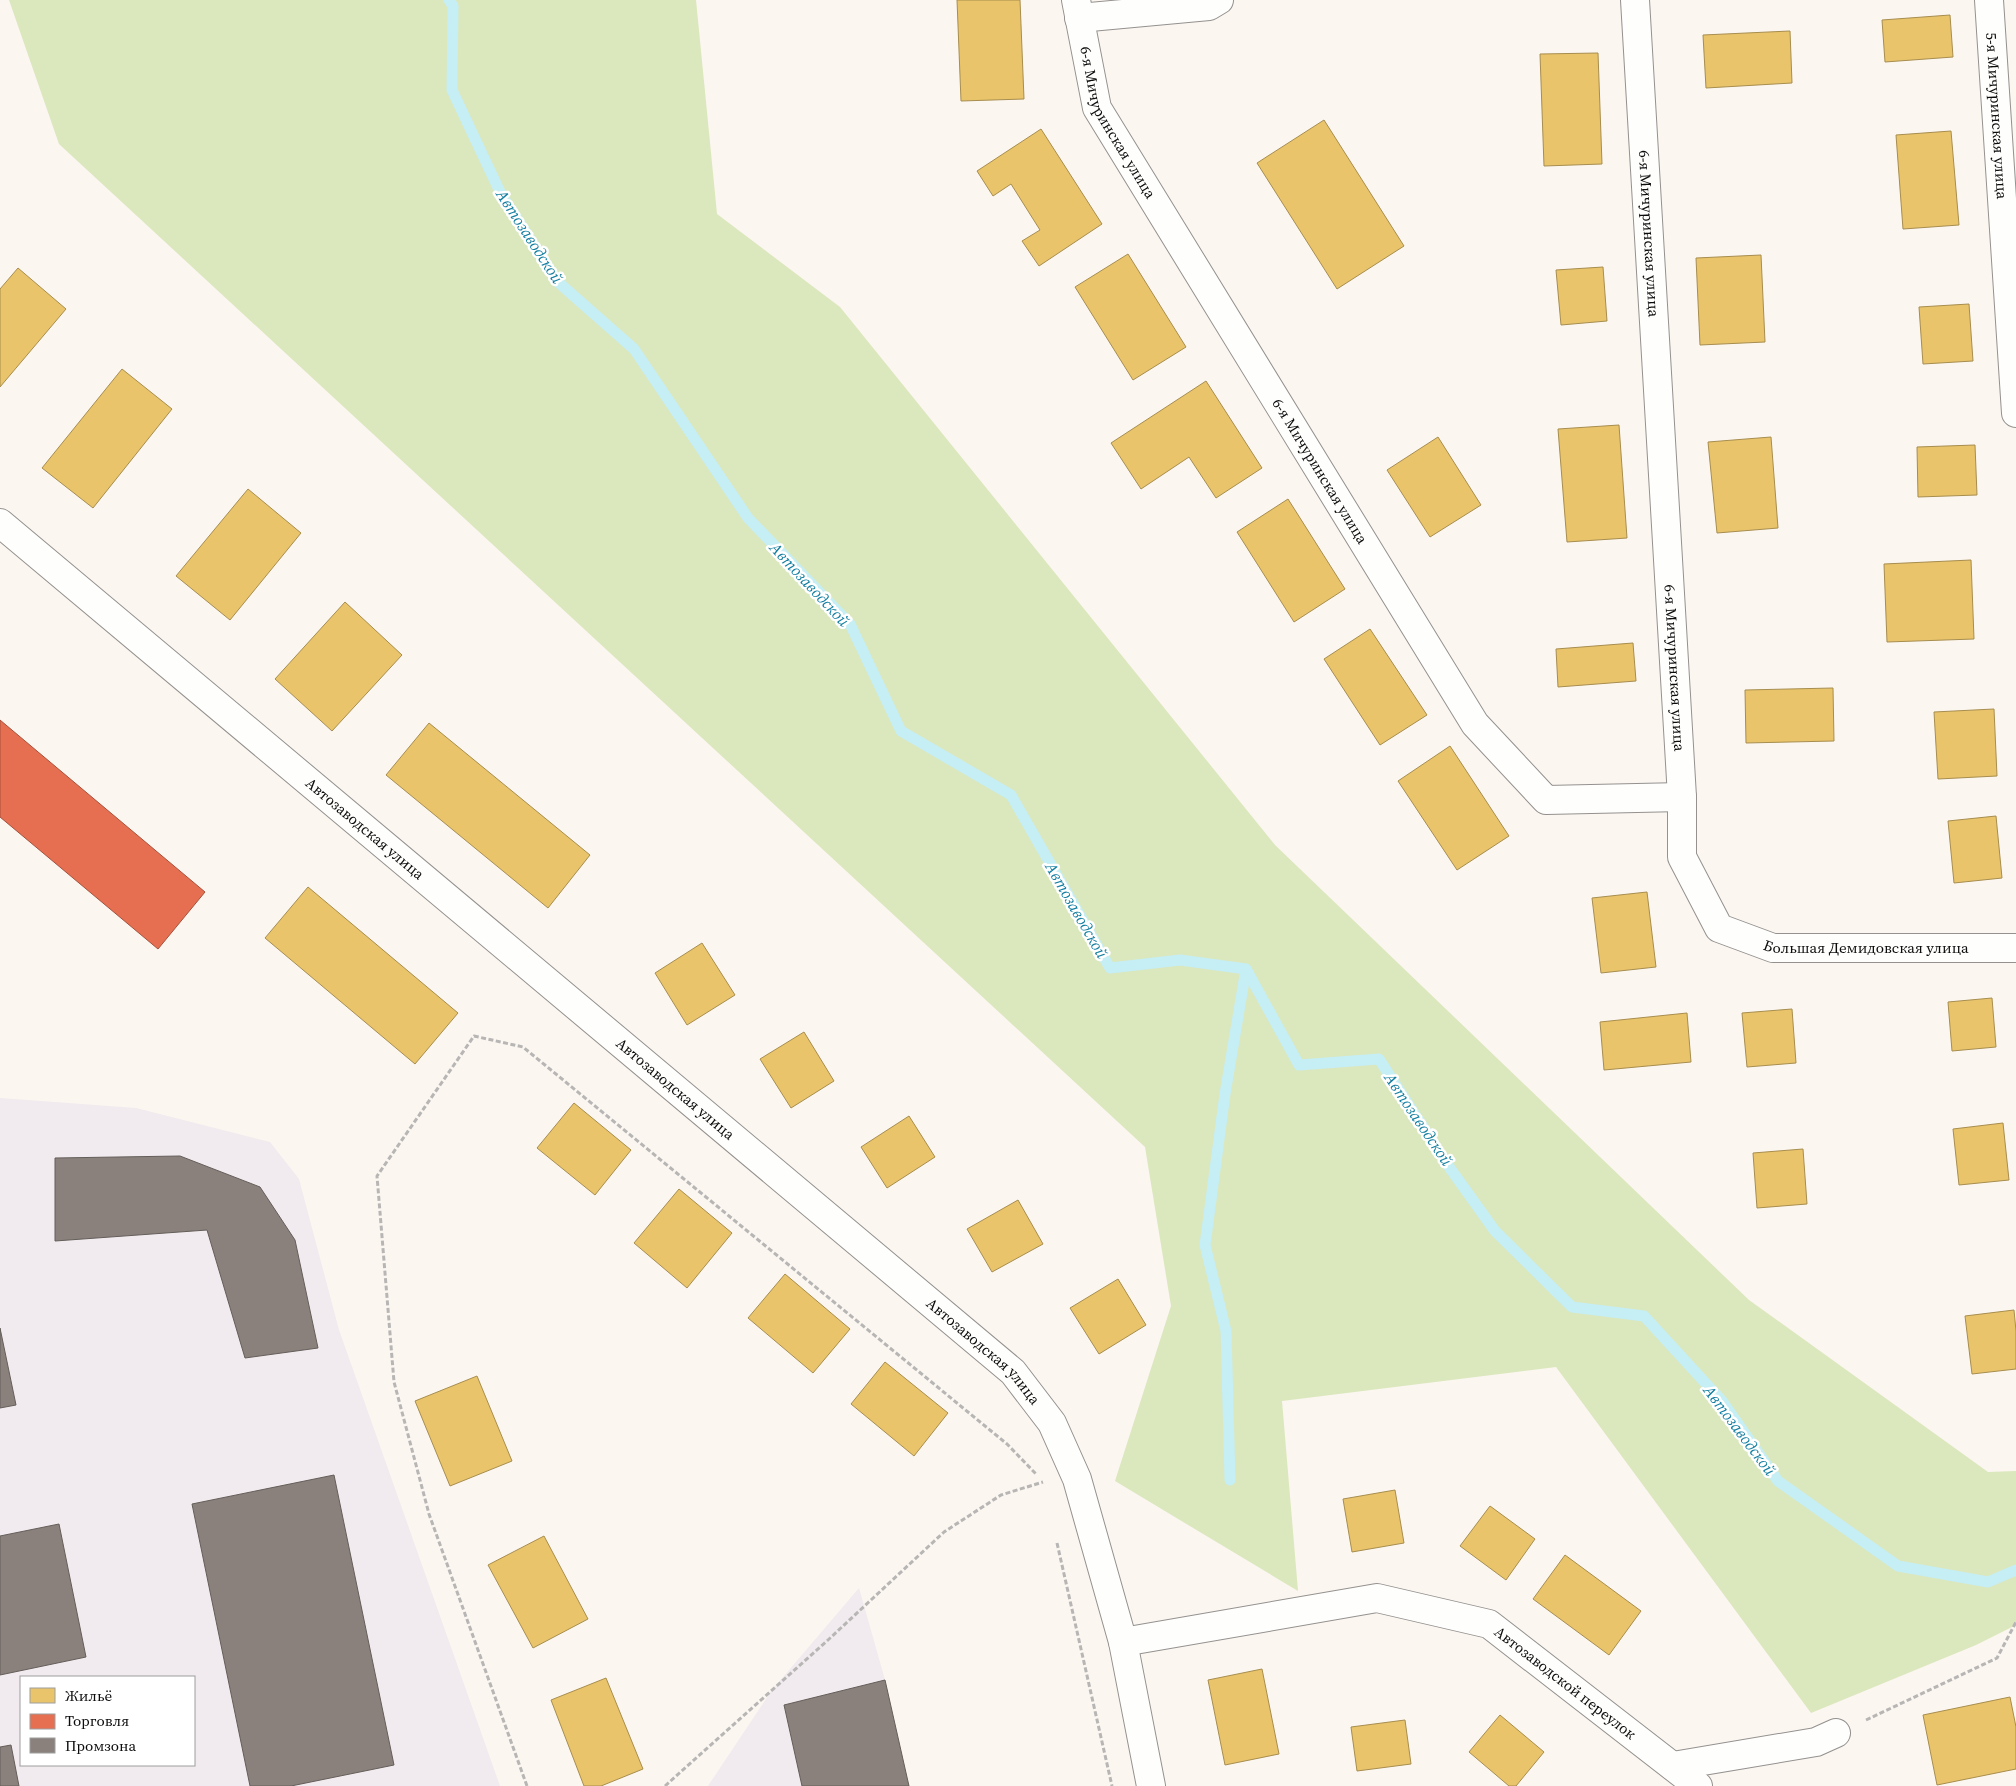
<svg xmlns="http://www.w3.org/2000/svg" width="2016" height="1786" font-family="'Source Serif 4',serif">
<rect width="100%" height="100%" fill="#fbf6f0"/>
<path fill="#f1eaee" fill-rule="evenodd" d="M0,1098L136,1108L270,1142L299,1179L339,1330L500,1786H0ZM21,1677H194V1765H21Z
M859,1588L885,1680L909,1786H708L772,1690Z"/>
<path fill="#dbe7bd" d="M9,0H696L717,214L840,307L1275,845L1749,1300L1988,1472L2016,1471V1625L1976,1645L1811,1713L1556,1367L1282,1401L1298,1591L1115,1481L1171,1306L1145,1147L59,144Z"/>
<path fill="#e9c46a" stroke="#a78d4e" d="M957,0H1020L1024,99L961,101Z
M1950,15L1953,57L1885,62L1882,20Z
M1790,31L1792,83L1706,88L1703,35Z
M1598,53L1602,164L1544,166L1540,54Z
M1324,120L1404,246L1337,289L1257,163Z
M1041,129L1102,224L1039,266L1022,241L1040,230L1011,184L993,196L977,171Z
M1951,131L1959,225L1903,229L1896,135Z
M1128,254L1186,347L1133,380L1075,287Z
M1761,255L1765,342L1700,345L1696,258Z
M1603,267L1607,321L1561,325L1556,270Z
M18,268L66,309L0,387V289Z
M1969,304L1973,361L1923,364L1919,307Z
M122,369L172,409L93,508L42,468Z
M1206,381L1262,468L1216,498L1189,457L1141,489L1111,443Z
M1619,425L1627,538L1567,542L1558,429Z
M1438,437L1481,505L1430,537L1387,470Z
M1771,437L1778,528L1717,533L1708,442Z
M1975,445L1977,495L1918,497L1917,447Z
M248,489L301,533L230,620L176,576Z
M1288,499L1345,589L1294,622L1237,532Z
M1971,560L1974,639L1887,642L1884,564Z
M345,602L402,655L332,731L275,679Z
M1370,629L1427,715L1380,745L1324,659Z
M1633,643L1636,681L1558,687L1556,649Z
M1833,688L1834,741L1746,743L1745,690Z
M1994,709L1997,776L1938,779L1934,712Z
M429,723L590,855L548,908L386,775Z
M1450,746L1509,836L1457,870L1398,781Z
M1996,816L2002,878L1954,883L1948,821Z
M308,887L458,1013L415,1064L265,938Z
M1647,892L1656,967L1601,973L1592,898Z
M702,943L735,995L687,1025L655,973Z
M1992,998L1996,1047L1952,1051L1948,1002Z
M1792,1009L1796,1063L1747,1067L1742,1013Z
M1687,1013L1691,1062L1604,1070L1600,1022Z
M804,1032L834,1081L791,1108L760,1059Z
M574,1103L631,1150L595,1195L537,1148Z
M909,1116L935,1157L887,1188L861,1147Z
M2003,1123L2009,1180L1959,1185L1953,1129Z
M1803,1149L1807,1204L1757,1208L1753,1153Z
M679,1189L732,1233L687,1288L634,1243Z
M1018,1200L1043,1244L992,1272L967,1229Z
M785,1274L850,1329L813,1373L748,1318Z
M1118,1279L1146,1325L1099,1354L1070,1308Z
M2014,1310L2016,1331V1369L1972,1374L1965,1316Z
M885,1362L948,1413L914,1456L851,1404Z
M477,1376L512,1461L450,1486L415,1401Z
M1395,1490L1404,1543L1352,1552L1343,1499Z
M1490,1506L1535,1539L1506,1580L1460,1546Z
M544,1536L588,1619L533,1648L488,1565Z
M1565,1555L1641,1611L1609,1655L1533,1599Z
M1262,1669L1279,1754L1225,1765L1208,1680Z
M606,1678L643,1769L601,1786H584L551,1700Z
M2010,1697L2016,1727V1769L1937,1785L1923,1715Z
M1500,1715L1544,1752L1516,1786H1509L1469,1752Z
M1405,1720L1411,1764L1357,1771L1351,1727Z"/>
<path fill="#e76f51" stroke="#a5513c" d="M0,720L205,892L158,949L0,817Z"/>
<path fill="#8a817c" stroke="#645e5a" d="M180,1156L260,1187L295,1240L318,1348L245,1358L207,1230L55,1241V1158Z
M0,1328L16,1405L0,1408Z
M334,1475L394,1765L291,1786H250L192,1504Z
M59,1524L86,1657L0,1675V1536Z
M885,1680L909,1786H802L784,1705Z
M11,1745L19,1786H0V1747Z"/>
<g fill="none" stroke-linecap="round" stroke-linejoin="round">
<path stroke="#c6eef5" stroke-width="11" d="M449,0L453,6L452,90L501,194L558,282L634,349L748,518L850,624L901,731L1011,795L1110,968L1180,960L1246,969L1299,1065L1379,1059L1447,1164L1495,1231L1572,1307L1644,1316L1722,1401L1778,1481L1898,1566L1988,1582L2016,1570
M1230,1480L1226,1331L1205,1245L1225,1094L1246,969"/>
<defs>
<g id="minor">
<path id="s1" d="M1076,0L1097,108L1475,724L1546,800L1682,797"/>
<path id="s2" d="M1635,0L1682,797V857L1719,928L1773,948H2016"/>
<path id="s3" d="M1989,0L2016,413"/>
<path d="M1079,18L1209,6L1219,0"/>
<path id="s4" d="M0,523L1013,1372L1052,1423L1077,1479L1123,1642L1151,1786"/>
<path id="s5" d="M1123,1642L1377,1598L1489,1624L1698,1786"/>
<path d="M1673,1766L1816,1742L1836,1733"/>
</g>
</defs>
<use href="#minor" stroke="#94918f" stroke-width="30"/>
<path stroke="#b7b6b5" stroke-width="3" stroke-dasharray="5 2.5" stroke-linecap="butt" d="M1057,1543L1112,1786
M1866,1720L1997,1658L2016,1622
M527,1786L429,1514L394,1382L377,1176L474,1036L523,1047L1007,1444L1036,1474
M665,1786L828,1640L944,1532L1001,1495L1043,1482"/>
<use href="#minor" stroke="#fefefd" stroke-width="28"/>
</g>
<g text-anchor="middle" stroke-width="5" stroke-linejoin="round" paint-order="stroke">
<g font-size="15" fill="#0c0c0c" stroke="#fff">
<text dy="5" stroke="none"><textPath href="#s3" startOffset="116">5-я Мичуринская улица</textPath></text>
<text dy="5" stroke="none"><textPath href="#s1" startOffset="131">6-я Мичуринская улица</textPath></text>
<text dy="5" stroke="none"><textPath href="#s2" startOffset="234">6-я Мичуринская улица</textPath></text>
<text dy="5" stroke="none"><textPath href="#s1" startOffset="536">6-я Мичуринская улица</textPath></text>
<text dy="5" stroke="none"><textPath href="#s2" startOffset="669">6-я Мичуринская улица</textPath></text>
<text dy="5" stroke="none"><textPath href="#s4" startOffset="476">Автозаводская улица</textPath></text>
<text dy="5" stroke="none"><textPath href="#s2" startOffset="1089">Большая Демидовская улица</textPath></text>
<text dy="5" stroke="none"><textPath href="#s4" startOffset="881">Автозаводская улица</textPath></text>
<text dy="5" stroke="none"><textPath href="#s4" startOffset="1286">Автозаводская улица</textPath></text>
<text dy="5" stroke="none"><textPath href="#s5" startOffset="469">Автозаводской переулок</textPath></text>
</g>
<g font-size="16" font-style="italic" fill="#137ea0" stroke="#fff">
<text transform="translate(530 236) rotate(57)" y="6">Автозаводской</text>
<text transform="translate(810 584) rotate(47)" y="6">Автозаводской</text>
<text transform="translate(1077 910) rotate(60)" y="6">Автозаводской</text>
<text transform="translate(1419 1119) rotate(56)" y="6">Автозаводской</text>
<text transform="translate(1740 1430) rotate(53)" y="6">Автозаводской</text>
</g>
</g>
<rect x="20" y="1676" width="175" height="90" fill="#ffffff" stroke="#9e9e9e"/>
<rect x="30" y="1688" width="25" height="15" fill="#e9c46a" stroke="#9e9e9e"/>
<text x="65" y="1701" font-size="15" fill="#0c0c0c">Жильё</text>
<rect x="30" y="1714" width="25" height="15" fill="#e76f51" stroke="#9e9e9e"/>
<text x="65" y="1726" font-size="15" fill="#0c0c0c">Торговля</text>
<rect x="30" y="1738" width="25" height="15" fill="#8a817c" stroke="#9e9e9e"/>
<text x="65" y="1751" font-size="15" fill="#0c0c0c">Промзона</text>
</svg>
